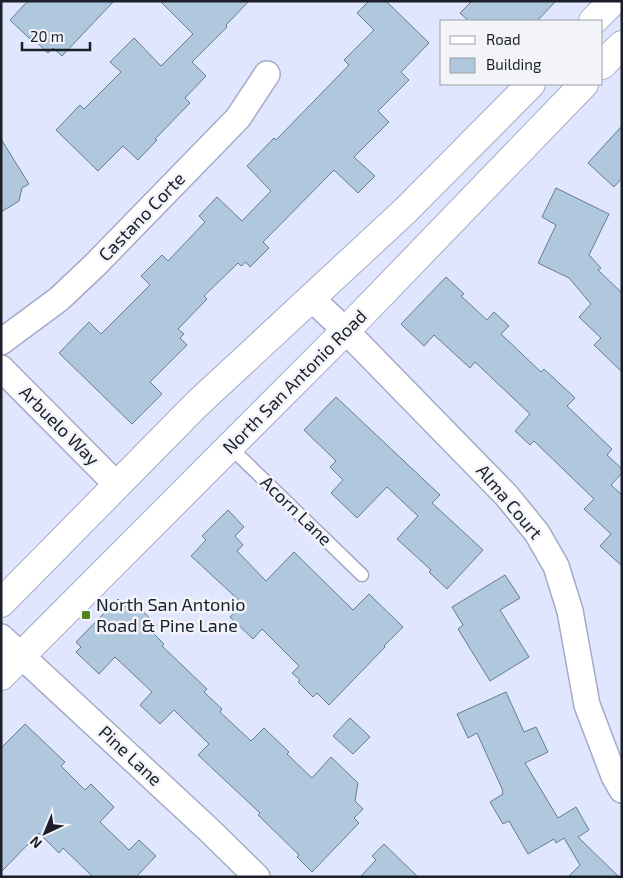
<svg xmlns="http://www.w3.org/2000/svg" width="623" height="878" font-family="'Exo 2',sans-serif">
<rect width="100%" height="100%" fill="#e0e6fd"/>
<path fill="#afc8de" stroke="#667c90" d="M28,1H114L62,56L53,48L48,53L31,37L30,39L10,20Z
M160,1H249L226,25L227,27L192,62L206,76L185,98L190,103L155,139L157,140L138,160L123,146L98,171L56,130L80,105L84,109L121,72L110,62L134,38L161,66L193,34Z
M369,1H386L429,43L401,72L409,80L378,111L389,122L354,157L375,176L358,193L334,170L263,242L269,248L250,267L246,262L241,266L238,263L204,296L207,299L178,329L184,334L180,338L187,345L150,382L162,394L132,424L59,353L89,322L101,334L150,285L141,276L162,255L168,261L205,222L199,216L217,197L242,221L271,191L247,166L274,138L276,140L349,65L344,60L374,30L357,13Z
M472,1H556L537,21H469L460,13Z
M622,126V178L614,187L588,163Z
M1,139L29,184L22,188L19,201L1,212Z
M556,188L609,214L589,255L601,268L598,270L622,293V372L594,345L601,338L579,317L591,304L569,278L538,263L556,225L542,217Z
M446,277L464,294L461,296L487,320L494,312L509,326L501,334L541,372L544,369L575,398L567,406L612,449L607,455L622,469V473L611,485L622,495V566L600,546L611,534L584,509L594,499L534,441L530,445L515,431L530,414L475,362L470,368L434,335L424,346L401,324Z
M336,397L440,495L432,503L483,550L447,589L429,572L431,570L397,539L418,516L387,487L357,518L331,493L343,480L330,467L336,461L304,430Z
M228,510L244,527L235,536L243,545L237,551L266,581L294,552L353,610L369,594L403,627L384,646L385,647L329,705L317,693L313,697L298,682L300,680L292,673L299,666L262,629L253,639L230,617L243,604L191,556L206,540L202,536Z
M505,575L520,598L500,610L529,657L490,681L458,629L463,625L452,607Z
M118,599L127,608L133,602L157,625L151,631L164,644L162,646L207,689L204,692L222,709L220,712L251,741L264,728L289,752L287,754L312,778L331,757L358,783L355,801L363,809L354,818L359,823L312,872L297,857L299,855L258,815L260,813L198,755L209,744L174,710L160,724L140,705L152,692L115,657L99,674L76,652L81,647L76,642Z
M506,692L524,732L536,727L548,752L525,763L558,818L576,807L589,830L578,837L619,877H568L580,865L564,838L556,843L554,839L528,854L509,821L503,824L490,802L503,794L502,792L503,791L477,733L468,738L457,714Z
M350,718L370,737L353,754L333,736Z
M25,724L65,762L61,766L85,790L91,784L114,807L100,822L129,850L139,840L156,856L136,877H93L63,848L59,853L39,833L1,872V748Z
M384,844L418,877H360L376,860L372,856Z"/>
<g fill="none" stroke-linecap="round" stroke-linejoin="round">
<defs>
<path id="lane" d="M230,447L362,575"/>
<path id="street" d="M311,298L346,331L507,496L537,533L556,566L570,611L587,705L614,776L622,790
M1,342L59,299L95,265L238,118L267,74
M1,368L117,485
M1,637L209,830L257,877"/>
<path id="primary" d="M593,21L613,1
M602,65L622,45
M1,603L197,404L406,210L531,84
M1,676L361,315L584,84"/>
</defs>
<use href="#lane" stroke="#a4abc7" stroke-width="15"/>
<use href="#street" stroke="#a4abc7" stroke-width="28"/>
<use href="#primary" stroke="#a4abc7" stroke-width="30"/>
<use href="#lane" stroke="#fff" stroke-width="12"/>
<use href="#street" stroke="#fff" stroke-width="25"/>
<use href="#primary" stroke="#fff" stroke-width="28"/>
</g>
<rect fill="#518316" stroke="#f2f4fa" stroke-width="2" x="81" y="610" width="10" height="10" rx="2.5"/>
<g text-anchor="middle" stroke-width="5" stroke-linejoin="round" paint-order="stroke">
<g font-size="18" fill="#1c1f29" stroke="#f2f4fa">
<text transform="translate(142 217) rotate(-46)" y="6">Castano Corte</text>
<text transform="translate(295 382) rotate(-45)" y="6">North San Antonio Road</text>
<text transform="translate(59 426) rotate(45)" y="6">Arbuelo Way</text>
<text transform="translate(509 502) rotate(50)" y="6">Alma Court</text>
<text transform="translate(296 511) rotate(44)" y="6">Acorn Lane</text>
<text transform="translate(130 756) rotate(43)" y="6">Pine Lane</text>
</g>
<g font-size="18" fill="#1c1f29" stroke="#f2f4fa" text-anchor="start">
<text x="96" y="611">North San Antonio<tspan x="96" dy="21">Road &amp; Pine Lane</tspan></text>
</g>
</g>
<rect width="623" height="878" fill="none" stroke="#1c1f29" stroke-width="5"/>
<rect x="440" y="20" width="162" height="65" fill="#f2f4fa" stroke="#9c9fa6"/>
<rect x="450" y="36" width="25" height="8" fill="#ffffff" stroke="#9c9fa6"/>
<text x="486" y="45" font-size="15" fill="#1c1f29">Road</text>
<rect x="450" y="58" width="25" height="15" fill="#afc8de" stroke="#9c9fa6"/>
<text x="486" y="70" font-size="15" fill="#1c1f29">Building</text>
<g transform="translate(45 833) rotate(224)" stroke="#f2f4fa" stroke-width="4" paint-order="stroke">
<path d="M0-4L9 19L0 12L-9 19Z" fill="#1c1f29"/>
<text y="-8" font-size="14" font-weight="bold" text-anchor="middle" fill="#1c1f29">N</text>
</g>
<path d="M22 42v8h68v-8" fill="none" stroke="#1c1f29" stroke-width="2.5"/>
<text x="30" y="42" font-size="15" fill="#1c1f29" stroke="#f2f4fa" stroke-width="4" paint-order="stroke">20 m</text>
</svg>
